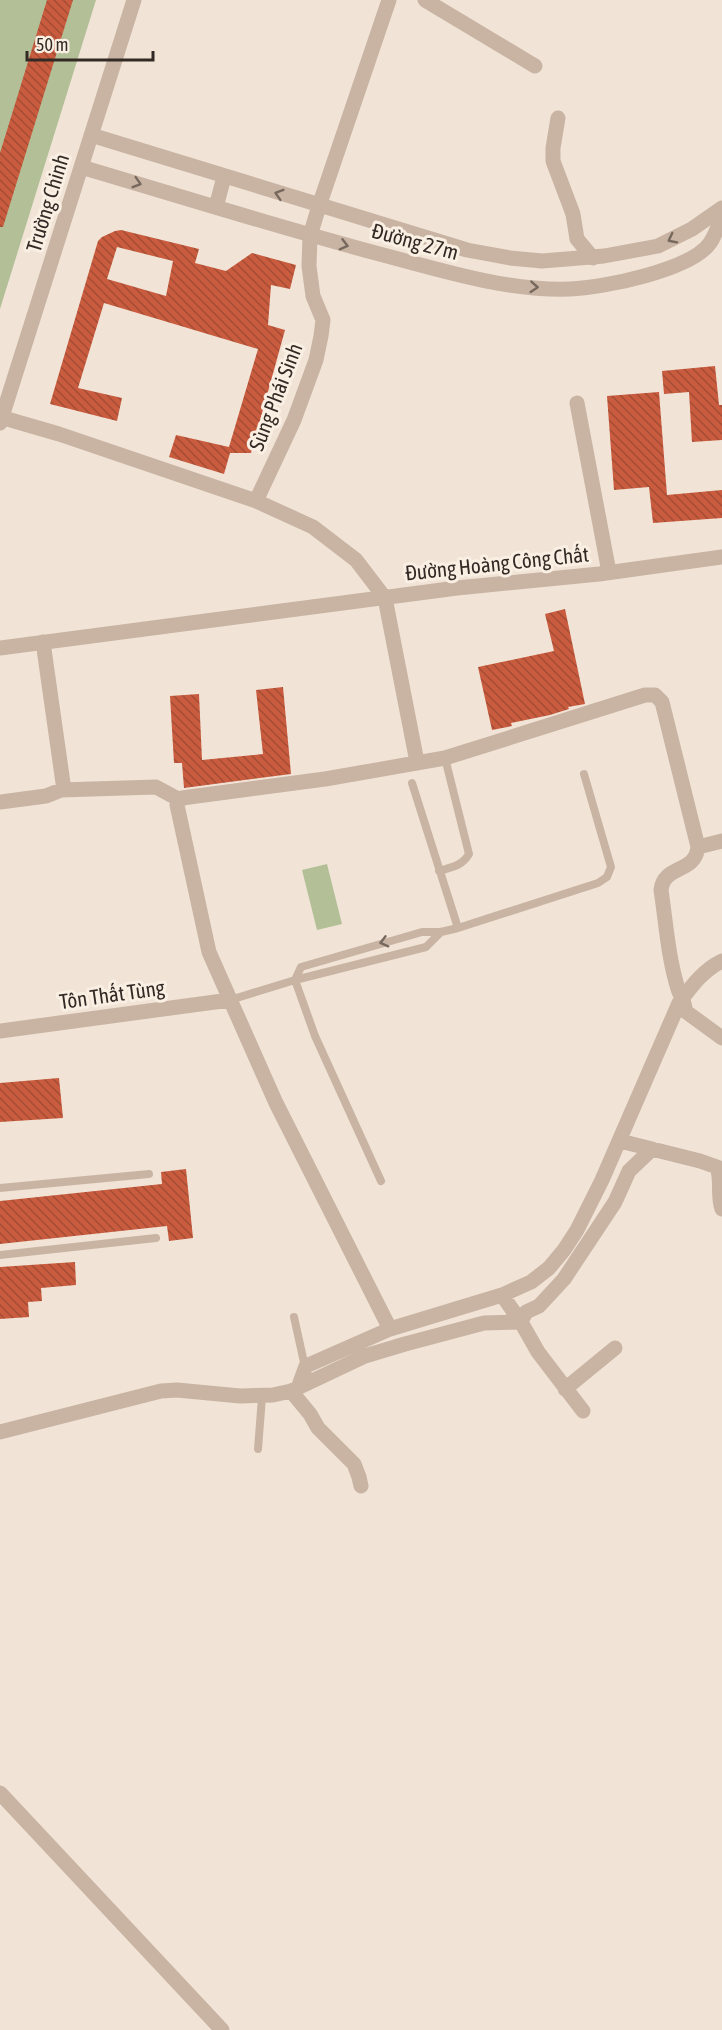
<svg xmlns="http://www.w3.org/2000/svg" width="722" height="2030" font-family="'Asap Condensed',sans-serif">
<defs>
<pattern id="building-back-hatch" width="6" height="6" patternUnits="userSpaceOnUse" patternTransform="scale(1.5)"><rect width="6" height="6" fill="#c95c3e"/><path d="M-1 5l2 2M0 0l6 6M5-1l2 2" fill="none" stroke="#a44c34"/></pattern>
</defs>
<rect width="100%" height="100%" fill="#f1e4d7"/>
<path fill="#b3c097" d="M0,0H96L0,309Z
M327,864L342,924L317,930L302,870Z"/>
<path fill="url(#building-back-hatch)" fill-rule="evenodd" d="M47,0H73L3,227H0V153Z
M121,230L199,249L195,263L226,271L252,253L296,265L290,289L271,285L268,325L285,330L251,453H230L224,474L169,457L176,435L229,447L258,349L104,303L78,388L122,398L117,421L50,404L98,241L102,237L115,231ZM117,247L173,261L166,296L107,279Z
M715,366L719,405H722V440L692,442L689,392L664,394L662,371Z
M659,392L667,495L722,490V518L653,523L649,487L614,490L607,396Z
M565,609L585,704L568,707L569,709L550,715L511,723L512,726L492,730L478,667L554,651L545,614Z
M283,687L291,774L184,788L182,763H174L170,696L199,694L202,760L263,754L256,690Z
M59,1078L63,1118L0,1122V1083Z
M186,1169L193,1238L169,1241L167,1226L0,1244V1201L162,1184L161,1172Z
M75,1262L76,1285L41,1288L42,1301L28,1302L29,1317L0,1319V1267Z"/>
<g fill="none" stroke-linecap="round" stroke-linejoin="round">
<path stroke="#c9b4a3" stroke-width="8" d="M412,783L458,928
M439,871C452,867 462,866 469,854L445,758
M230,1000L295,980L426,947L441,932
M381,1181L315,1036L295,980L301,967L422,932H441L458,928L598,883L607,877L611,867L584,774
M0,1188L149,1174
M0,1255L156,1238
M294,1317L305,1367
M258,1449L262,1397"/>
<path stroke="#c9b4a3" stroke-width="15" d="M425,0L535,66
M558,118L553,148V161L573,214L577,239L593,258
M319,206L389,0
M577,403L609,572
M0,417L59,434L256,501L313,527L356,560L385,598L417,762
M256,501L294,420L316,360L321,336L323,320L313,296L309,266L310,236
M43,642L64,790
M0,802L46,796L61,790L156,787L180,800
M698,847L722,841
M0,1031L230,1000
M620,1141L700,1161L717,1167C722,1180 717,1195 722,1209
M502,1295L521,1322L538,1352L583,1411
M390,1329L276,1103L209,952L177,805L182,798L325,779L445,758L645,695H655L662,702L698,847C695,874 664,864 661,890C666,923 668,957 678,989C681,997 686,1004 685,1011L722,1038
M298,1388L306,1366L390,1329L502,1295L531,1282L549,1268L564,1250L577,1230L602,1180L679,1003C691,987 703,970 722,961
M565,1389L615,1348
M291,1391L310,1414L318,1428L354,1464L359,1477L361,1486
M0,1432L161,1391L177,1390L240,1396L273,1395L291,1391L365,1356L405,1344L484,1323L521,1322L526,1312L539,1306L564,1279L615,1202L629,1171L652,1149
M0,1793L222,2030"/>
<path stroke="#c9b4a3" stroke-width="15" d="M91,135L467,250L510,258L542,261L604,256L658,246L692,229L722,208
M81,167C183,197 284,229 387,256C447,272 508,291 570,289C603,288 691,270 710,243C715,236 718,226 722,218
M216,207L224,177
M310,236L319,206
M0,423L134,0
M0,648L457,588L599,574L722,557"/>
</g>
<defs><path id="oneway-chevron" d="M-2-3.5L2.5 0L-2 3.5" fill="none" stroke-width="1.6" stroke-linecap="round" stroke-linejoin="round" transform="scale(1.5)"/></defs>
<g stroke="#77685e">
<use href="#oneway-chevron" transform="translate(137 183) rotate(17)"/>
<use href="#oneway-chevron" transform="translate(279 194) rotate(-163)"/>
<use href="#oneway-chevron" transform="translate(672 239) rotate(153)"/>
<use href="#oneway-chevron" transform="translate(344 245) rotate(15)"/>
<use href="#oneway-chevron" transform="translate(534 287) rotate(4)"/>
<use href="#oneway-chevron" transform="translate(384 942) rotate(165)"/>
</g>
<g text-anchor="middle" stroke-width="6" stroke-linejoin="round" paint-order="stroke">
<g font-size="21" fill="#342a25" stroke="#f9efe3">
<text transform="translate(48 203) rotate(-73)" y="7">Trường Chinh</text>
<text transform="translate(415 242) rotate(15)" y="7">Đường 27m</text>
<text transform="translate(276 397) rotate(-69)" y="7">Sùng Phái Sinh</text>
<text transform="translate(497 564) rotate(-6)" y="7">Đường Hoàng Công Chất</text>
<text transform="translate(112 995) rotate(-8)" y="7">Tôn Thất Tùng</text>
</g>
</g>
<path d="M27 51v9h126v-9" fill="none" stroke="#342a25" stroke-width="3"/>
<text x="36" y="51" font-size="18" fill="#342a25" stroke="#f9efe3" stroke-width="4.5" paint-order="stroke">50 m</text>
</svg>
